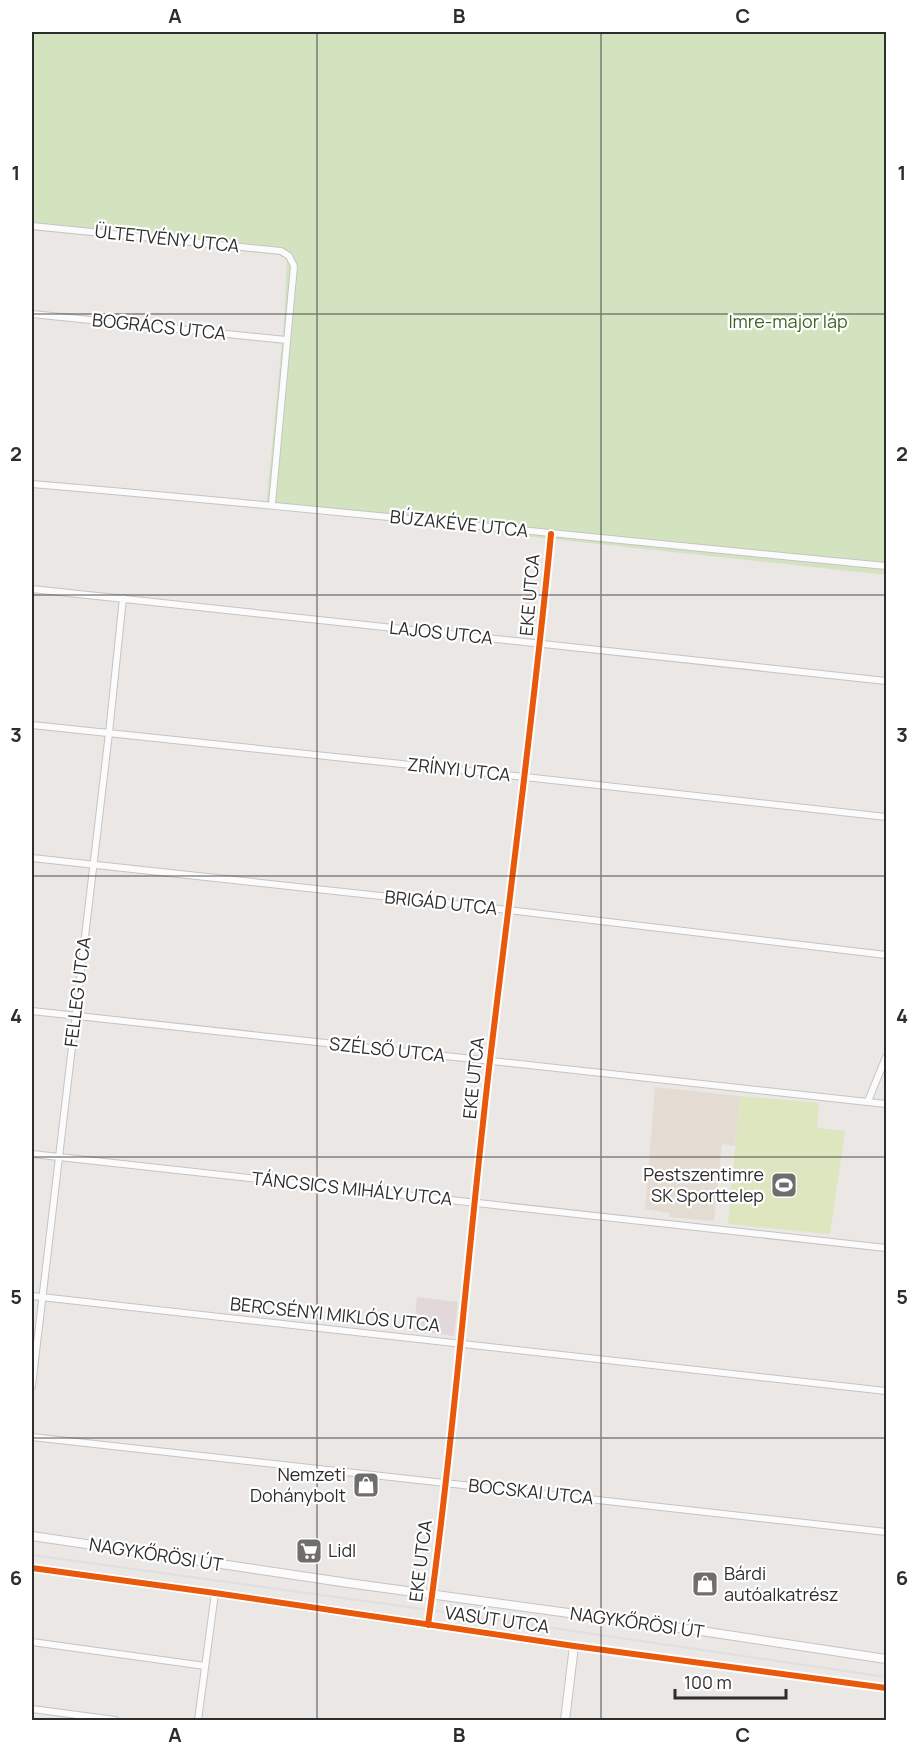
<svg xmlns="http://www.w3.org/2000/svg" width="918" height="1752" font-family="Manrope,sans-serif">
<rect width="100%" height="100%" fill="#eae7e4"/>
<path fill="#e4dcd3" d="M655,1087L740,1096L735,1146L722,1144L714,1221L669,1217V1213L645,1209Z"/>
<path fill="#e3d8d9" d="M417,1297L458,1302L454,1336L414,1331Z"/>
<path fill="#d3e3c0" d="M32,32H886V575L266,508L284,322L287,258L281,255L32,230Z"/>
<path fill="#dde6be" d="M740,1096L819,1103L817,1128L845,1131L830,1234L728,1224Z"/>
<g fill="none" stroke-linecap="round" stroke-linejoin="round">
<defs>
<path id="minor" d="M32,226L281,251L289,256L294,266L272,504
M32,314L286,340
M32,484C317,508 601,539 886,566
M32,589L886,681
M32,725L525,777L886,817
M32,858L482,907L886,955
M32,1011L886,1104
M868,1101L886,1057
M32,1154L886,1248
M32,1296L886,1391
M32,1386L109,733L123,598
M32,1437L886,1532
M428,1625C454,1437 468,1248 490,1060C511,885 534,710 551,534
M32,1642L205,1666
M574,1646L886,1688
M32,1709L115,1720
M198,1720L215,1593"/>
<path id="tertiary" d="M32,1568L215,1593L574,1646L565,1720"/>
<path id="secondary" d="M32,1536L355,1584L701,1631L886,1659"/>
</defs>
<use href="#minor" stroke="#c5c4c4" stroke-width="8"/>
<use href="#tertiary" stroke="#c5c4c4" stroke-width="10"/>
<use href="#secondary" stroke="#c5c4c4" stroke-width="10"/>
<use href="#minor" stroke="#fcfbfb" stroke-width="6"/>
<use href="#tertiary" stroke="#fcfbfb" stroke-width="8"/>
<use href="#secondary" stroke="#fcfbfb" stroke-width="8"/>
<path stroke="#dfdfe0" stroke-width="2" d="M32,1555L430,1610L886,1677"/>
<defs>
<path id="cycleway" d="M32,1568L215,1593L574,1646L886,1688
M428,1625C454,1437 468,1248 490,1060C511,885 534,710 551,534"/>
</defs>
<use href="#cycleway" stroke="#fff" stroke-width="10"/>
<use href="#cycleway" stroke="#e8590c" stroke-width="6"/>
</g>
<path fill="none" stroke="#2d2d2d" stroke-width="1.5" stroke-opacity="0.55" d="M317,32V1720M601,32V1720M32,314H886M32,595H886M32,876H886M32,1157H886M32,1438H886"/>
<defs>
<symbol id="stadium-square" viewBox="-11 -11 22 22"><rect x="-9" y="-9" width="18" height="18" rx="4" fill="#6f6e6d" stroke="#fff"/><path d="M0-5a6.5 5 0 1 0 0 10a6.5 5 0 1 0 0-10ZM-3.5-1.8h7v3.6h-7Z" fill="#fff"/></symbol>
<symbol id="shop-square" viewBox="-11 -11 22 22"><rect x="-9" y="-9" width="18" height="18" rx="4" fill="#6f6e6d" stroke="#fff"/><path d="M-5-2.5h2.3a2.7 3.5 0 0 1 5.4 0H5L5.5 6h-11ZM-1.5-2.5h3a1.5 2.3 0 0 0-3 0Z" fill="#fff"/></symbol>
<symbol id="supermarket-square" viewBox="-11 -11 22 22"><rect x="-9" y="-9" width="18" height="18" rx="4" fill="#6f6e6d" stroke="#fff"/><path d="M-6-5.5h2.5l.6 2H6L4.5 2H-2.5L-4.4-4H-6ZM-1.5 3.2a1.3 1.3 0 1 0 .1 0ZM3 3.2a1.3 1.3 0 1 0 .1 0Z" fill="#fff"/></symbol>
</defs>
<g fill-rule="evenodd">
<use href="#stadium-square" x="769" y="1170" width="30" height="30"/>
<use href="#shop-square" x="351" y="1470" width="30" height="30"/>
<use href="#supermarket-square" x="294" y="1536" width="30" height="30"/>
<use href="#shop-square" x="690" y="1569" width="30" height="30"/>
</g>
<g text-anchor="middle" stroke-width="4.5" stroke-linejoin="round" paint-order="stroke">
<g font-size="18" fill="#2d2d2d" stroke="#fff">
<text transform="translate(167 239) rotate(6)" y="6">ÜLTETVÉNY UTCA</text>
<text transform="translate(159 327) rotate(6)" y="6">BOGRÁCS UTCA</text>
<text transform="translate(459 524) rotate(6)" y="6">BÚZAKÉVE UTCA</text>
<text transform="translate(530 595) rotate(-85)" y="6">EKE UTCA</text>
<text transform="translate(441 633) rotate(6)" y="6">LAJOS UTCA</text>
<text transform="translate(459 770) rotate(6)" y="6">ZRÍNYI UTCA</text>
<text transform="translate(441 903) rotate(6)" y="6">BRIGÁD UTCA</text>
<text transform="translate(78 992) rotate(-83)" y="6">FELLEG UTCA</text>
<text transform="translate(387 1050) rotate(6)" y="6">SZÉLSŐ UTCA</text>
<text transform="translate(474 1078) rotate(-84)" y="6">EKE UTCA</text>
<text transform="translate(352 1189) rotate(6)" y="6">TÁNCSICS MIHÁLY UTCA</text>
<text transform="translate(335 1315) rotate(6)" y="6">BERCSÉNYI MIKLÓS UTCA</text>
<text transform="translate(531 1492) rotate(6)" y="6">BOCSKAI UTCA</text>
<text transform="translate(156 1555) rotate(9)" y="6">NAGYKŐRÖSI ÚT</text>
<text transform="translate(421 1561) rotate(-83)" y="6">EKE UTCA</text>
<text transform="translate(497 1620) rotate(8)" y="6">VASÚT UTCA</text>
<text transform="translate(637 1623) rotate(8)" y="6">NAGYKŐRÖSI ÚT</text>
</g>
<g font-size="18" fill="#3b6621" stroke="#fff">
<text x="788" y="328">Imre-major láp</text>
</g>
<g font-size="18" fill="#2d2d2d" stroke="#fff" text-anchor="end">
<text x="764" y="1181">Pestszentimre<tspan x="764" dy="21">SK Sporttelep</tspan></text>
<text x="346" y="1481">Nemzeti<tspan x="346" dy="21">Dohánybolt</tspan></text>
<text x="328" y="1557" text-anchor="start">Lidl</text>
<text x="724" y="1580" text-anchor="start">Bárdi<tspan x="724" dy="21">autóalkatrész</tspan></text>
</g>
</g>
<rect width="918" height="1752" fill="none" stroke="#ffffff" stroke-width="66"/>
<path d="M675 1689v9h111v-9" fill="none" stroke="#2d2d2d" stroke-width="3"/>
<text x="684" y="1689" font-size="18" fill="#2d2d2d" stroke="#ffffff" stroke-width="4.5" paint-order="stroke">100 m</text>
<rect x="33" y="33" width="852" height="1686" fill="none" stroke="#2d2d2d" stroke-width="2"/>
<g font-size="20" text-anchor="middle" font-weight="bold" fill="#2d2d2d">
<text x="175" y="23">A</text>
<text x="459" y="23">B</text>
<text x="743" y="23">C</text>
<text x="16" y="180">1</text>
<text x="902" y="180">1</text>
<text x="16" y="461">2</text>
<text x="902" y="461">2</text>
<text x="16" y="742">3</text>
<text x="902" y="742">3</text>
<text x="16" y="1023">4</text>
<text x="902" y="1023">4</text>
<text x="16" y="1304">5</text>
<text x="902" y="1304">5</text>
<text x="16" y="1585">6</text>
<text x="902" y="1585">6</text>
<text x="175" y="1742">A</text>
<text x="459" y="1742">B</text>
<text x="743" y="1742">C</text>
</g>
</svg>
